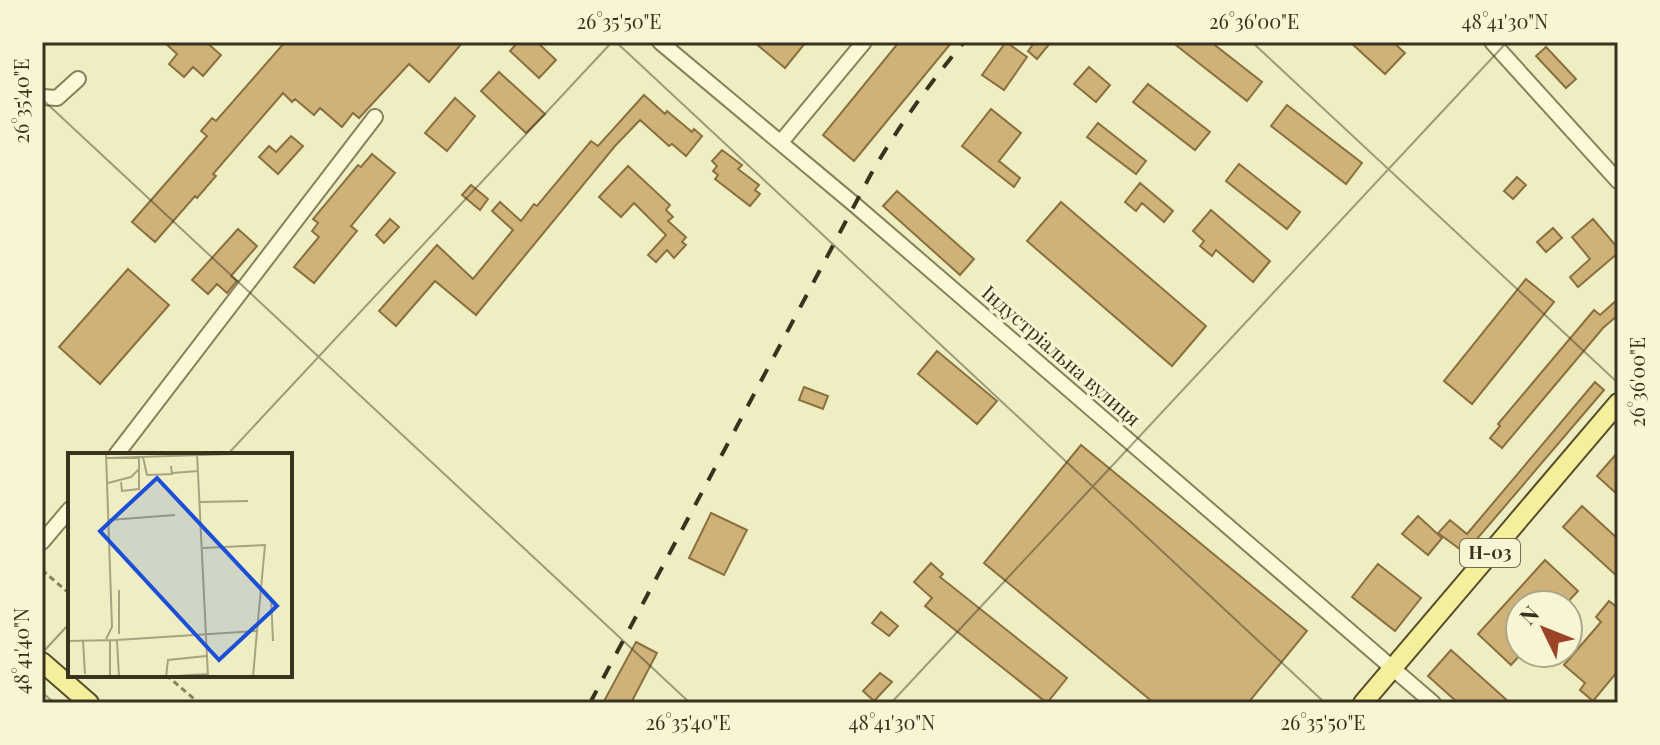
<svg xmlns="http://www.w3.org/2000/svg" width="1660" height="745" font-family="'Playfair Display',serif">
<rect width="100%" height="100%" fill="#efeec3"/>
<path fill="#cfb278" stroke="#8a703e" stroke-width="2" d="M164,42H206L221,55L203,76L193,67L184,77L169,64L177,54Z
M285,42H463L429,82L409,64L359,118L353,113L342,127L320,108L314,115L295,99L292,102L283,93L213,174L216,176L197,198L195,196L155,242L132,222L207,136L201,131L212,118L216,121Z
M518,42H537L556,60L539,78L510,51Z
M754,42H806L785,68Z
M899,42H952L854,161L823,135Z
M1006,42L1027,57L1004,90L982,75Z
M1035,42H1051L1037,59L1028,51Z
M1172,42H1211L1262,82L1247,101Z
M1350,42H1393L1405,53L1385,74Z
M1546,47L1576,79L1566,88L1536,56Z
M1089,67L1110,85L1096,102L1074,84Z
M499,72L545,114L526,133L481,91Z
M1148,84L1210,132L1195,150L1133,102Z
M644,95L665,114L667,111L692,132L694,129L702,136L686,156L672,144L669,146L640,120L615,146L476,315L435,281L396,326L379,311L437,245L473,279L513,230L492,211L500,202L521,221L534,204L537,206L591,141L598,146Z
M455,98L475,116L447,151L425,133Z
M1287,105L1362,163L1346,184L1271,126Z
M991,109L1021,133L999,161L1020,178L1014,187L962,146Z
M1098,123L1146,161L1136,174L1087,137Z
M291,136L303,146L278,174L259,157L269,146L276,152Z
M722,150L742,165L738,169L759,185L755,190L760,194L750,206L715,179L718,175L713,171L717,166L712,161Z
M372,154L395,173L351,226L357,231L314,283L294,267L319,237L312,231L318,223L313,219L358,165L361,167Z
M1239,164L1300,212L1287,229L1226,181Z
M628,166L670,205L666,210L673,217L668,221L686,237L682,242L686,245L674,258L667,250L656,262L648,255L666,235L634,203L621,217L599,197Z
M1517,177L1526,185L1513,199L1504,191Z
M1140,183L1173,211L1164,222L1142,203L1136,211L1125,202Z
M471,185L488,199L480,210L462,195Z
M897,191L974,259L960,275L883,206Z
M1061,202L1206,326L1172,366L1027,241Z
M1211,210L1270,261L1253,282L1216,250L1212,256L1200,246L1204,241L1193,231Z
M390,219L399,227L384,243L376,235Z
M1593,219L1618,248V253L1578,287L1570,277L1590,259L1572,237Z
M1553,228L1562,238L1546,252L1537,242Z
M238,229L257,246L231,276L237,281L227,293L217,284L208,294L192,280Z
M128,269L169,305L100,384L59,347Z
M1526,279L1554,302L1472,404L1444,381Z
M1618,299V315L1603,328L1502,448L1490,438L1500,426L1498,424L1594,310L1600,315Z
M937,351L997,401L977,424L918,374Z
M1595,382L1604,390L1465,553L1438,533L1450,520L1467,534Z
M804,387L828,396L823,409L799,400Z
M1081,445L1307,631L1248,703H1154L984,563Z
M1618,452V495L1597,476Z
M1582,506L1618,539V577L1563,527Z
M711,513L747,530L724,575L689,558Z
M1418,516L1442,538L1428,555L1402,534Z
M1545,560L1578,591L1565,605H1520V655L1511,665L1478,634Z
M931,563L943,574L940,577L1067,678L1047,703L925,606L932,598L914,582Z
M1378,564L1421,598L1395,631L1352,597Z
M1609,601L1618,608V671L1593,701L1580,690L1585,683L1564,665L1601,622L1596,617Z
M881,612L898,626L889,636L872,623Z
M636,642L657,653L631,703H603Z
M1451,650L1510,703H1458L1428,676Z
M880,673L892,682L874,701L863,691Z"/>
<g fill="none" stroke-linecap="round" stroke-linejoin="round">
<defs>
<path id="minor" d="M660,42L855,205L1433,703
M1492,42L1618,181
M42,97L57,98L78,79
M781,142L864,42
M116,455L375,117
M42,542L70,509"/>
<path id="major" d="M42,662L89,703
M1363,703L1618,403"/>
</defs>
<use href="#minor" stroke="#8a8059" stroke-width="18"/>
<use href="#major" stroke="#584c2d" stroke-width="22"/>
<path stroke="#8a8059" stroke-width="3" stroke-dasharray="6 4" stroke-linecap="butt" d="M42,570L70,594
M166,675L199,703"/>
<use href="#minor" stroke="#faf8d7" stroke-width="14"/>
<use href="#major" stroke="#f4ef9a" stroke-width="18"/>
<path stroke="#3a321e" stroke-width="4" stroke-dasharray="14 14" stroke-linecap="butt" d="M590,703L871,174C898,127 929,84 964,42"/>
</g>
<path fill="none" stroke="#3a321e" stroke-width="2" stroke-opacity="0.45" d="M616,42L1325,703M1252,42L1618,383M42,99L690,703M227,455L612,42M42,653L70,623M42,692L54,703M891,703L1507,42"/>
<g text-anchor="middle" stroke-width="6" stroke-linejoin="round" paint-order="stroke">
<rect fill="#f7f5d3" stroke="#736c54" stroke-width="2" x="1460" y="539" width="60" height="28" rx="6"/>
<g font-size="18" font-weight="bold" fill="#3a321e">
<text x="1490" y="559">Н-03</text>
</g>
<g font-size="20" fill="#3a321e" stroke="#f7f5d3">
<text transform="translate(1061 356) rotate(41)" y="7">Індустріальна вулиця</text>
</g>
</g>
<g transform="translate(68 453)">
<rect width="224" height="224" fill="#efeec3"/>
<path fill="none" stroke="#a7a381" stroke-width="2" d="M129,0L140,224M75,4L79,22L104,21L103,13M39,5L194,0M104,20L130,18M53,29L54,38L71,36V16M40,30L63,24L71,16V4M132,49L180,48M41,67L107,62M135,95L197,92L189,178M51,137V181M203,144L205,188M38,186L44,174L38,0M42,187V224M49,187L189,178L185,224M0,188L49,187M15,188L17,221M49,188L51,224M92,224L140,221M98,224L100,207L138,203"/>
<path fill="#1d4ed8" fill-opacity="0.15" stroke="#1d4ed8" stroke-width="4" d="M89,25L209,153L151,207L32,78Z"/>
<rect width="224" height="224" fill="none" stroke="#3a321e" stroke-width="4"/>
</g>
<rect width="1660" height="745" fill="none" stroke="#f7f5d3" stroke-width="88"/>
<g transform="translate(1544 629) rotate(313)"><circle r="38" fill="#f7f5d3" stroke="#aba78b" stroke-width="2"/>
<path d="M0-6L14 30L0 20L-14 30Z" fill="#9b4427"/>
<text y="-12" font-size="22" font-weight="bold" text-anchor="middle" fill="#3a321e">N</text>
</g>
<rect x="44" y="44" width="1572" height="657" fill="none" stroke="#3a321e" stroke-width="3"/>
<g font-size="20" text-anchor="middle" fill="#3a321e">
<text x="619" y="29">26°35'50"E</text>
<text x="1254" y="29">26°36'00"E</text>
<text x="1505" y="29">48°41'30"N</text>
<text transform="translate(22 101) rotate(-90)" y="7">26°35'40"E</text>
<text transform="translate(1638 382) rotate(-90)" y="7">26°36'00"E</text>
<text transform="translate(22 651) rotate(-90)" y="7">48°41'40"N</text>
<text x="688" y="730">26°35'40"E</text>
<text x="892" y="730">48°41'30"N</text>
<text x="1323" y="730">26°35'50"E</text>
</g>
</svg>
